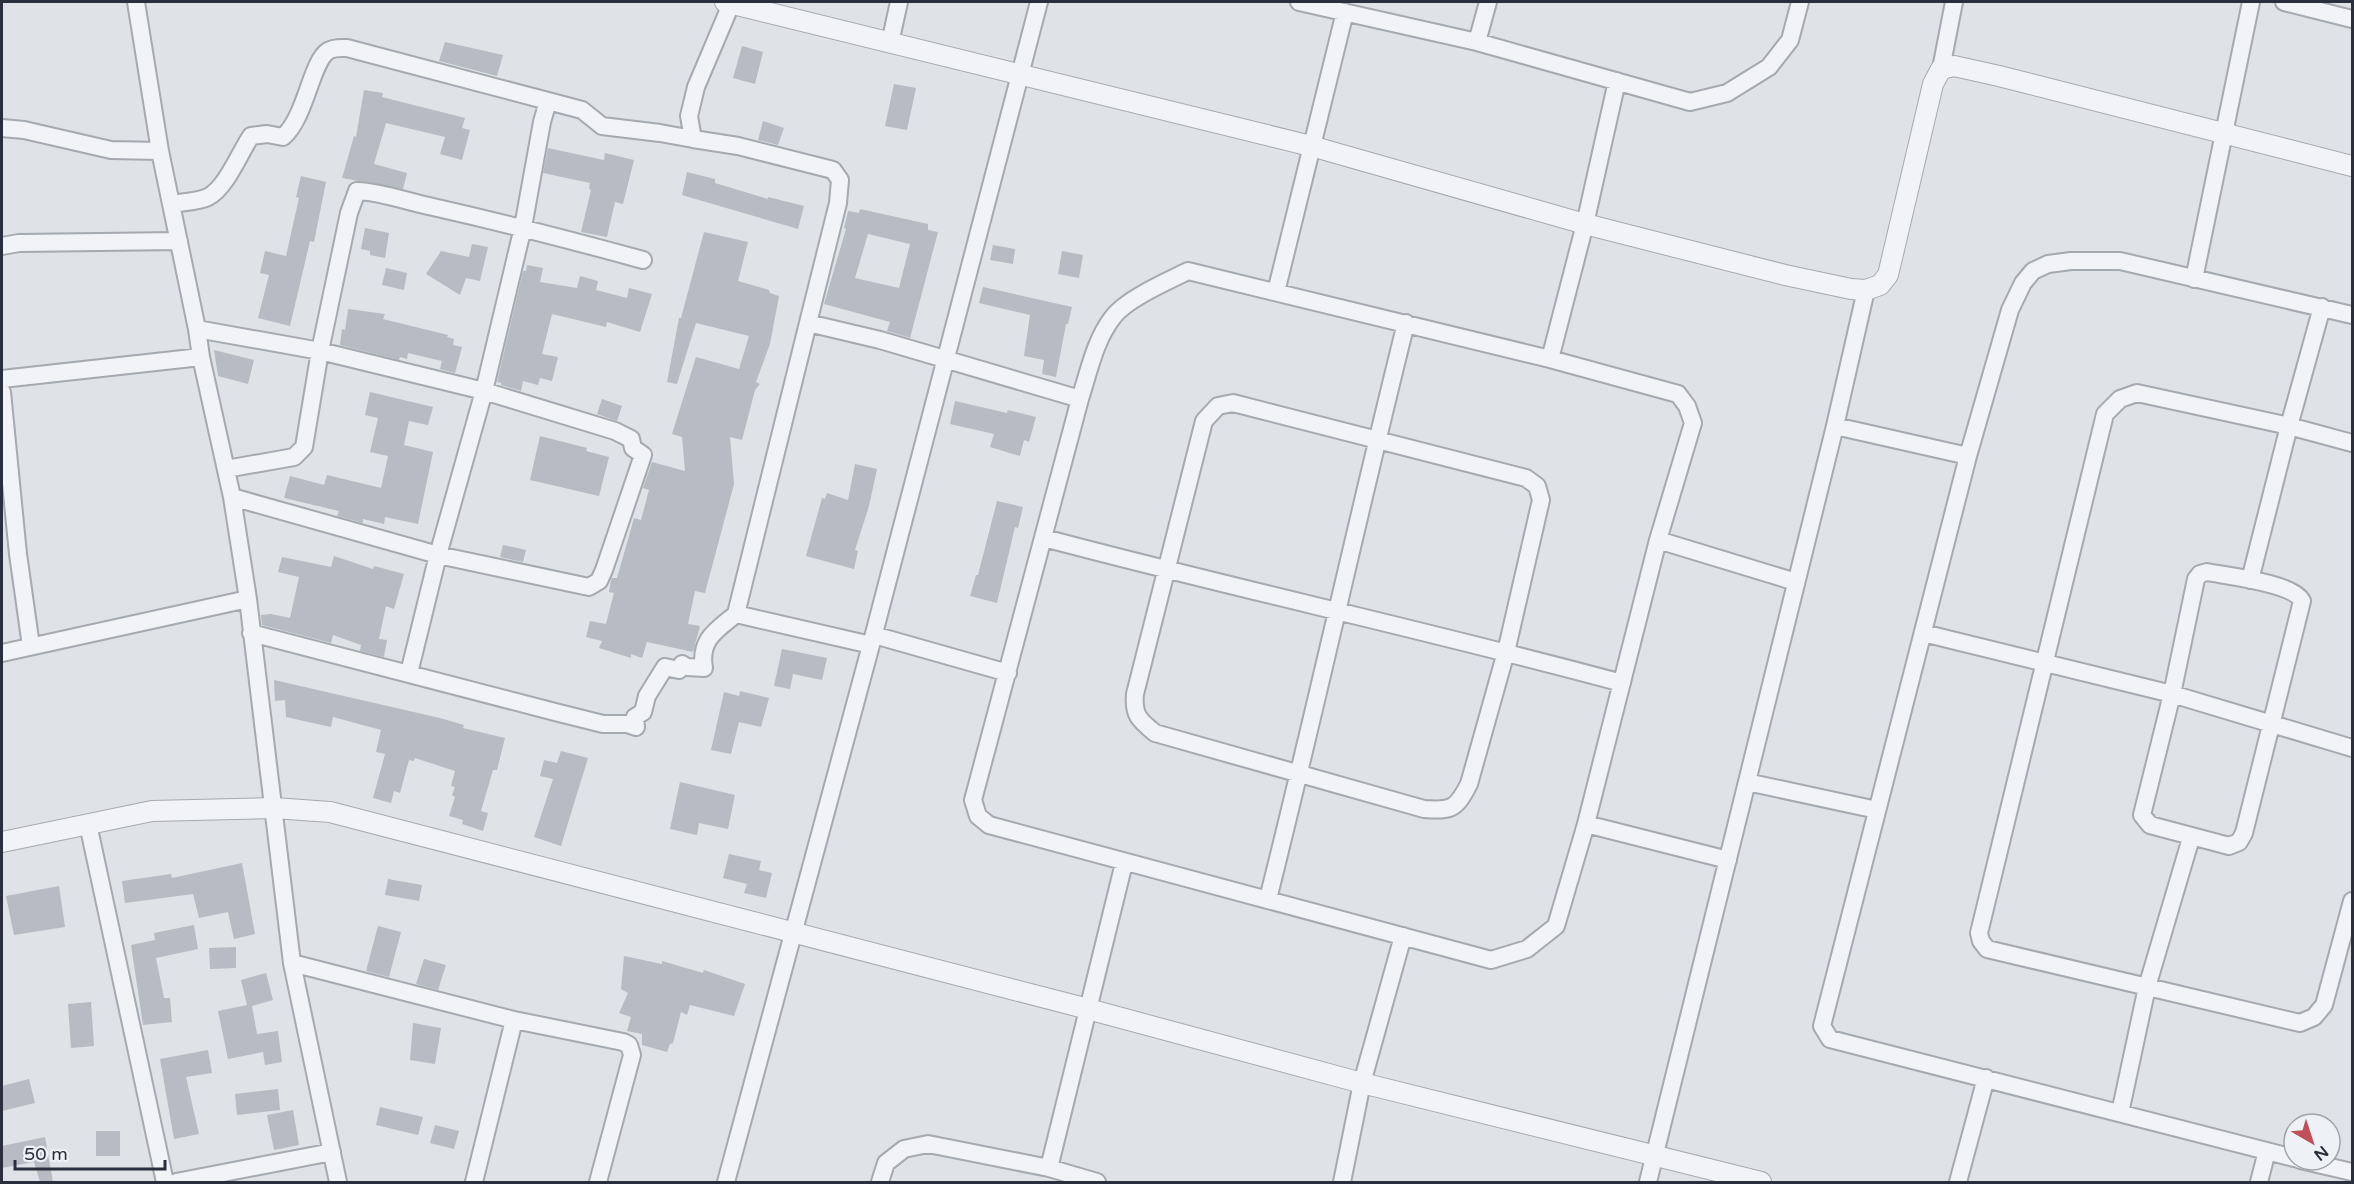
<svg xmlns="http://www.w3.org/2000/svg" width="2354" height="1184" font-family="'Varela Round',sans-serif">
<rect width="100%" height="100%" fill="#dfe2e7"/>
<path fill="#b7bbc3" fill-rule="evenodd" d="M445,42L503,55L497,76L439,61Z
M742,46L763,52L755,84L733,78Z
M894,84L916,88L907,130L885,126Z
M364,90L383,93L382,97L465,118L462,128L470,130L462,160L440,154L445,137L386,123L374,164L407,173L403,189L342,178L354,136L356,137Z
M763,121L784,128L778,145L758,140Z
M548,148L604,160L605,153L634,160L623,204L615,202L607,237L581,232L591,190L589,189L590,183L543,173Z
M687,172L715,179V183L768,199V197L804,206L798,229L682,195Z
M301,176L326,182L314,242L310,241L290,326L258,318L269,275L260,273L265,251L286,256L299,198L296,197Z
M860,209L928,224V230L938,232L910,338L887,331L890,322L824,304L846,229L844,228L848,211L859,213ZM868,234L910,244L899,288L855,278Z
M365,228L389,233L385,258L370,255V251L361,249Z
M704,232L748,242L738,281L769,290L770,293L779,296L770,344L756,382L760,384L755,390L742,440L730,437L734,484L705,593L695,591L688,624L700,626L693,652L647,642L642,658L631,654V658L599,648L602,641L586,637L590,621L606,624L614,593L609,592L611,580L612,578H617L634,518L641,520L649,490L643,488L652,462L685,471L682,437L672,434L696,357L739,369L749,336L696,323L677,384L667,382L679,318H681Z
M472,244L488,247L480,281L466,278L460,295L426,274L441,251L469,257Z
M993,245L1015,249L1013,264L990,260Z
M1062,251L1083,255L1079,278L1058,274Z
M527,265L543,268L540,282L577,288L580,276L598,281L596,290L627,298L629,288L652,294L640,332L607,322L606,327L552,314L542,354L558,357L552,381L540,378L538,385L523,381L521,391L501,385V383L497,382L523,271H526Z
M386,268L407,273L404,290L382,285Z
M983,287L1072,307L1068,324H1066L1056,377L1042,374L1044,360L1024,356L1030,315L979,303Z
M348,309L385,314L383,319L448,335L447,337L454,339L453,345L462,347L455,373L440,369L442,361L408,353L407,359L400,357L399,360L340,345L342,329L345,330Z
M214,350L254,360L248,384L218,376Z
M370,392L433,407L428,425L409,421L404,445L433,452L418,524L385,517L384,524L363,519V523L337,516L339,511L284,498L290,476L324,485L327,475L381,488L388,456L370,452L378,418L365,415Z
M602,399L622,406L617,421L597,414Z
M955,401L1007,413L1008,410L1036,417L1029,442L1024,440L1020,456L990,447L994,434L950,424Z
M540,436L587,448L586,451L609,457L599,496L530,480Z
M855,464L877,469L869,506L855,550L858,551L854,569L806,556L822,498L825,499L827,493L848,500Z
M997,501L1023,507L1018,528L1015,527L997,603L970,596L976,575H978Z
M503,545L526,550L523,562L500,557Z
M334,556L373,569L374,566L404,574L394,609L386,606L379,639L387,640L384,657L360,651L361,645L333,635L331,643L262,625L261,615L271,614L290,618L299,577L278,572L282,557L331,567Z
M782,649L827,658L822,680L793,674L790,689L774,686Z
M274,680L440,718L464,725L463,728L505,738L497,770H493L481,811L488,813L483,831L462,824L463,820L449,816L455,797L452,795L455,787L451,786L455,771L415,758L414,761L409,760L400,793L394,791L391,803L373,798L385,754L376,752L381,730L333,717L331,727L286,717L285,700L275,701Z
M740,691L769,698L761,727L739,722L731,754L711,750L724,692L739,696Z
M561,751L588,758L561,846L534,837L553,779L540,776L544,760L557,763Z
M680,782L735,795L728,829L699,823L697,835L670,829Z
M729,854L761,861L759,870L772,873L766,898L744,893L747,884L723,878Z
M242,863L255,934L234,939L228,912L199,918L193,894L125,903L122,881L171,874L172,878Z
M388,879L422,885L419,901L385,895Z
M59,886L65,927L14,935L6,896Z
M194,925L198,949L156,958L164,998H170L172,1022L143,1025L131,945L155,940L154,933Z
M378,926L401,932L389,977L366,971Z
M236,947V968L210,969L209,948Z
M624,956L662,964V961L703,973L704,970L745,984L734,1016L690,1005L687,1015L681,1012L673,1043L670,1044L667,1052L642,1045V1034L627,1031L631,1017L619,1013L628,993L621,989Z
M424,959L446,965L438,990L416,984Z
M266,973L273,1000L252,1006L257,1034L278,1031L282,1062L265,1065L263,1052L228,1059L218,1011L247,1005L241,980Z
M91,1002L94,1046L71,1048L68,1004Z
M413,1023L441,1028L435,1064L410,1060Z
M208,1050L212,1073L186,1077L199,1134L174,1139L160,1059Z
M29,1079L35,1103L2,1111V1086Z
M278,1089L280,1110L237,1115L235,1094Z
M380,1107L423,1117L418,1135L376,1125Z
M293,1110L299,1145L274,1150L267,1115Z
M435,1125L459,1131L454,1149L430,1143Z
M96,1131H120V1156H96Z
M45,1137L53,1182H40L34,1162L2,1168V1146Z"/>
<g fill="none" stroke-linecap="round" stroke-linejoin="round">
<defs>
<path id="minor" d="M136,2L160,151L197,329L201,357L232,497L248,599L292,963L338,1182
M732,2L696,87L689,116L693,139L738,146L833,170L840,180L838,203L808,323L880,340L1080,399
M1299,2L1477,42L1690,102L1727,93L1769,67L1790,40L1800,2
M2284,2L2352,19
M1477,42L1488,2
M890,43L899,2
M1941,69L1954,2
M2,128L24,130L111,150L160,151
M171,204C182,202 198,202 208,197C226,188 239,154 251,136L267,134L283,137C306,117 311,62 328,51C334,47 341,48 347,48L548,101
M2,246L19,243L179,241
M2194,279L2251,2
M1276,292L1345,12
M197,329L320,351L484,391L615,431L631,439L633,448L643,455L604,570L599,581L589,587L438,555L232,497
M1550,359L1678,394L1687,406L1693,423L1658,540L1586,824L1556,926L1527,949L1491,960L989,825L978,816L973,800L1080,399C1089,371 1095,340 1113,317C1126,299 1168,281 1188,271L1550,359L1585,224L1617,81
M2,379L201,357
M2,392L18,554L31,646
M1233,403L1526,478L1537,486L1541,500L1506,652L1469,784C1456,809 1452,811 1424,809L1155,733C1139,720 1133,715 1135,694L1204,421L1218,406Z
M1835,426L1968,456
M2352,443L2289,426L2137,393L2120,399L2105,414L1979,933L1981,941L1987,949L2300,1023L2314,1017L2324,1005L2352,901
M226,469L294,457L304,447L320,351L349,213L357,191C383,192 408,202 433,207C504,223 574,241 643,260
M1044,538C1236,589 1430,631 1622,683
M1658,540L1796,582
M2207,572C2228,576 2293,583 2302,601L2244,833L2239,842L2229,846L2150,825L2142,815L2172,694L2196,579L2200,574Z
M2250,580L2289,426L2322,307
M736,614L871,645
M251,633L555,712L603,724H627L636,727L635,717L643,712L647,696L665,667L679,670L682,664L687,667L704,668C699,639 717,630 736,614L808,323
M1923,633L2172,694L2352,748
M874,635L1008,673
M2,653L248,599
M409,673L438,555L484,391L523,227L542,122L548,101L582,110L602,126L660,133L693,139
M1747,782L1877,810
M88,824L165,1182
M1586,824L1728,860
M1268,899C1316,708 1358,515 1406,323
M292,963L514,1020L623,1042L629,1045L632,1055L598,1182
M2120,1113L2147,987L2191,838
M2294,1158L1830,1039L1822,1026L1968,456L2010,310L2023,283L2033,271L2048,264L2071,261H2120L2352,315
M2300,1160L2352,1172
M1049,1168L1124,863
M176,1182L332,1152
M474,1182L514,1020
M726,1182L871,645L1039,2
M880,1182L886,1163L904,1149L928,1144L1049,1168L1097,1182
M1342,1182L1362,1083L1403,936
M1648,1182L1835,426L1866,290
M1958,1182L1986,1078
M2259,1182L2267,1151"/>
<path id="tertiary" d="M725,2L1311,146L1585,224L1785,275L1851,289L1866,290L1880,285L1888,275L1933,84L1941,69L1954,66L1999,76L2352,166
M2,842L152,811L274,808L330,812L1088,1009L1362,1083L1761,1182"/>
</defs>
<use href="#minor" stroke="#a5a9b0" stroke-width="20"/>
<use href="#tertiary" stroke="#a5a9b0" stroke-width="22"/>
<use href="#minor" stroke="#f1f3f6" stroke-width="16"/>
<use href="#tertiary" stroke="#f1f3f6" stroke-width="20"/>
</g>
<rect width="2354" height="1184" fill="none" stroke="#292f3c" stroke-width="6"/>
<g transform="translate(2312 1142) rotate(141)"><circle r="28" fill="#eef1f5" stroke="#9fa3ab" stroke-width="1.5"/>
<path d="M0-4.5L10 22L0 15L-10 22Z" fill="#c14f59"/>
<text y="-9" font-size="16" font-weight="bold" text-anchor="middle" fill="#292f3c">N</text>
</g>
<path d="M15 1160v9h150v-9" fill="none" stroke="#292f3c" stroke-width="3"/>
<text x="24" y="1160" font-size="18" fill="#292f3c" stroke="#eef1f5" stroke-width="4.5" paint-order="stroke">50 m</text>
</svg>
